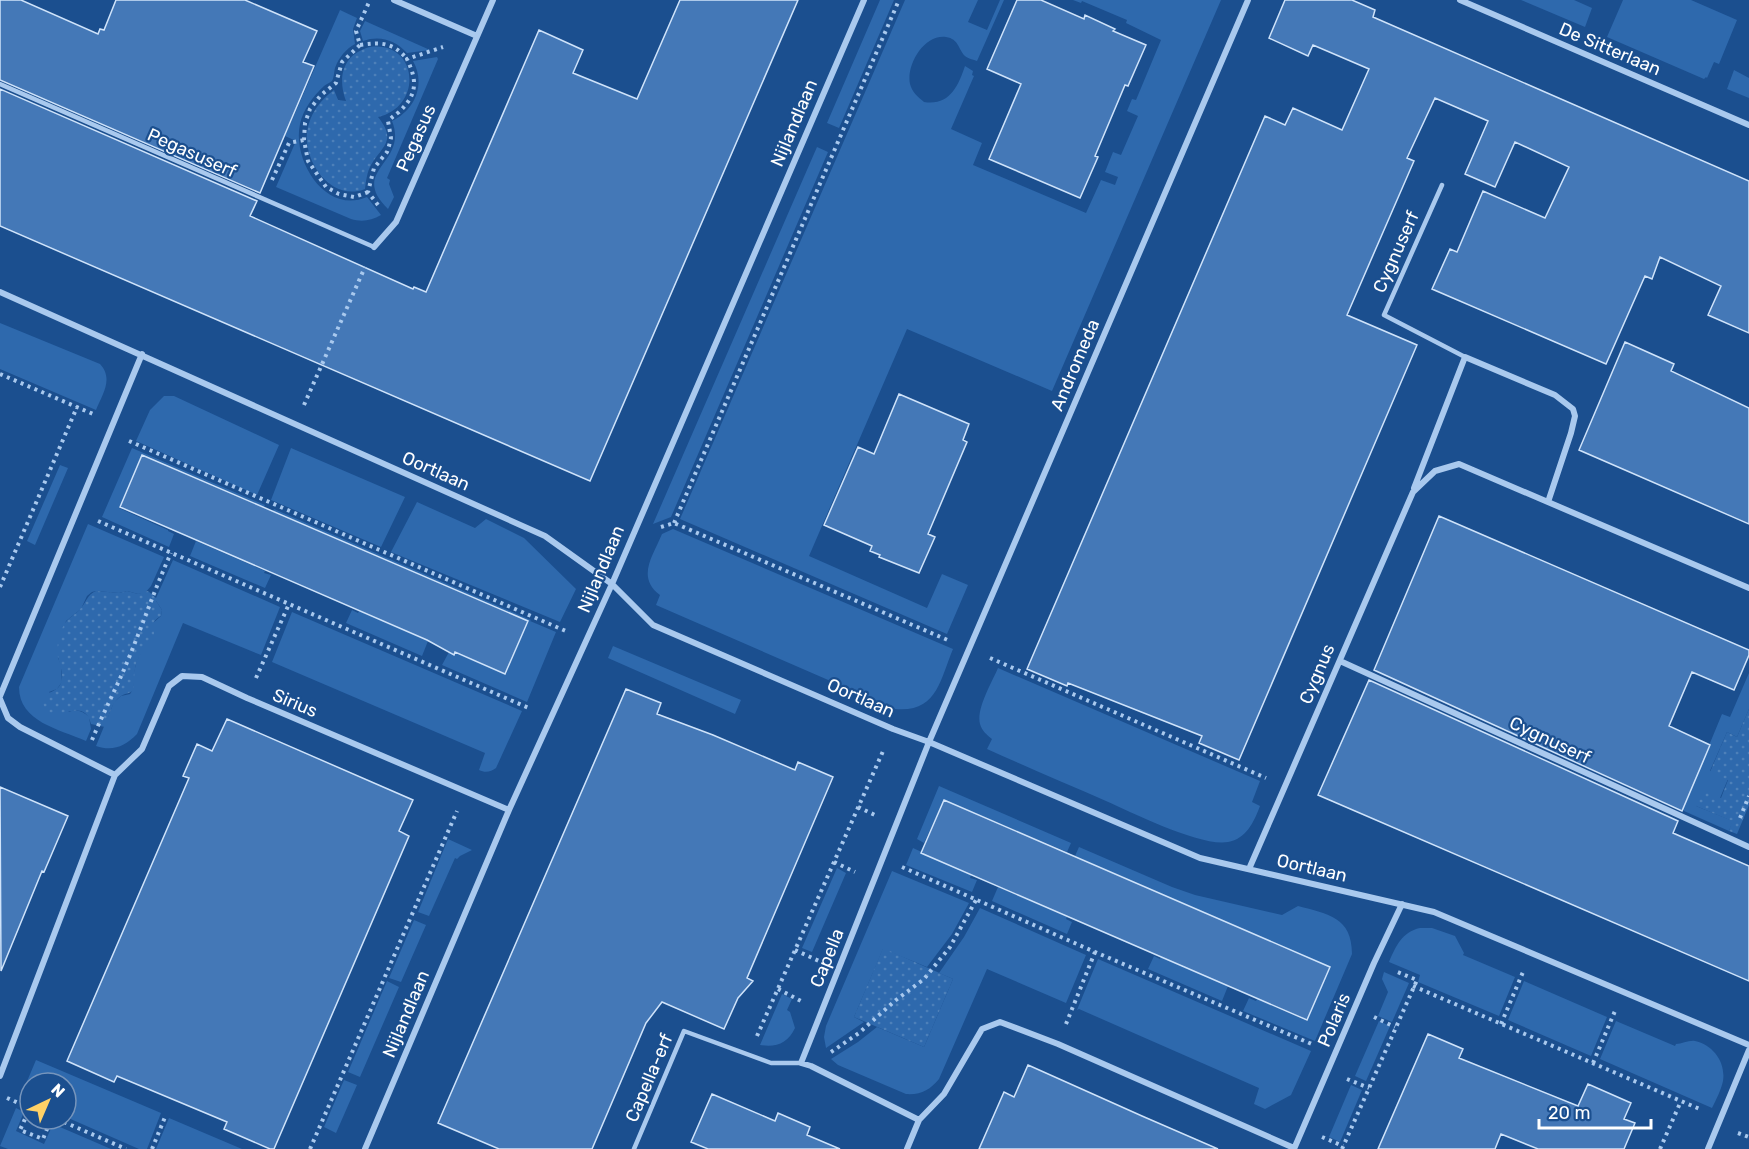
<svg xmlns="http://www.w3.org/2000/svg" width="1749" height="1149" font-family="Rubik,sans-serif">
<defs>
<pattern id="park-dots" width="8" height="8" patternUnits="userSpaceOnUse" patternTransform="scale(1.5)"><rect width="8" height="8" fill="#2e69ad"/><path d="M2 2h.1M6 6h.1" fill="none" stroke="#4d80b9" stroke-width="1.8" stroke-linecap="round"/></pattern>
</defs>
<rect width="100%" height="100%" fill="#1b4f8f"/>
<path fill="#2e69ad" d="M880,0H894L839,128L827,123Z
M905,0H978L968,22L987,30L1000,0H1004L977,61C974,60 967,58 965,56C958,49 959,39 946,37C924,34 906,65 910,84C912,92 918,97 924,102C949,106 958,87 965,66L973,71L972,75L974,76L951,129L982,143L973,165L1086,213L1101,180L1115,185L1118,177L1105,172L1113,152L1121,155L1138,116L1127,111L1132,99L1136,100L1161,40L1126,23L1127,20L1082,1L1081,3L1073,0H1221L1052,391L907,329L809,556L927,608L942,574L968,585L947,634L680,519Z
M1521,0H1574L1592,8L1585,27Z
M1623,0H1691L1737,20L1719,64L1714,62L1707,78L1706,77L1704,79L1607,37Z
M340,10L357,18L353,29L355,44C346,49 339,57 335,68C334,72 334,78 332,81C330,83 326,84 324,86C313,96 303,110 300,124C292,161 326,215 367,197L381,215C371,221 361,222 351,219L276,187L296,141L285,136Z
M365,21L430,50L407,53C395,40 380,35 363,41L360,31Z
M437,57L438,59L387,178L390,180L389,184L394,197L388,209C348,170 409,164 392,121C415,110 426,84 413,61Z
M1734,70L1749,78V98L1727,89Z
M817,147L828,152L671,517L653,524Z
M0,323L100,364C114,379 102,395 96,410L0,369Z
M164,396H174L279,445L257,495L136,441L150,410Z
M132,448L265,505L264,507L142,454L119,508L168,530V531L174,534L169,547L102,517Z
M291,448L405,497L381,547L271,500Z
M60,465L68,468L35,545L27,541Z
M417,502L475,528L486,519L524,538L576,589L560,622L391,552Z
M274,509L531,620L530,621L556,632L527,702L442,665L449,652L454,654L455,653L506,674L528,621L273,511Z
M88,524L164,557L151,586L145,593L138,594L127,591L119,593L96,591L92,592L87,596L81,609L66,621L58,658L61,665L62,682L57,689L49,692L69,712C77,709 83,711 89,717L91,729L86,741C59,729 19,722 19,687Z
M673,529L953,649C940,680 937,713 895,709L656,605L660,595C636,577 653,556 662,534Z
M196,541L265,571L264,573L271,575L265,588L190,556Z
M173,560L280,607L261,655L183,623L137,734C125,746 113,752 96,746L114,702L121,696L130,694L134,688V672L137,660L141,653L153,623L161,616L162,610L156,601V598Z
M352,610L358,613L359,611L428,641L422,656L346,623Z
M292,612L522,711L496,768C491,772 485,773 479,770L485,753L272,662Z
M613,646L741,700L735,714L608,658Z
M998,668L1260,781L1252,802L1260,806C1254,822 1246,839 1228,842C1201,847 1133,813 1106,801C1067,784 1027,767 987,749L992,739C987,735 982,731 980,724C976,709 992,682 998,668Z
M1749,673V709L1737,737L1727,732L1710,771L1728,779L1720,798L1696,806L1733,821L1729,831L1684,811L1682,808L1691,789L1722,714L1730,717Z
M939,786L1071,843L1067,852L944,800L924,843L917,839Z
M448,839L472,850L460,856L457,859L455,858L429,916L418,912Z
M1079,847L1172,887L1195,895L1282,915L1298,906C1328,914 1352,917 1352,954L1315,1041L1243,1011L1249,998L1256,1001L1257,999L1307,1021L1330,967L1075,856Z
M913,848L971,875L970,878L977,880L972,892L906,865Z
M837,868L846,873L812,952L802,948Z
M892,871L969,903L952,934L927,967L883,949L854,1017L864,1022L826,1048L824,1037L826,1026Z
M998,887L1067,917L1066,919L1072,922L1067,934L992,901Z
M980,908L1086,955L1066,1003L987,969L939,1079C930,1090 921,1095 906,1094L838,1065L831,1059L858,1042L877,1027L924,1047L953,979L939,973L964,937Z
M414,920L426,925L401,982L389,978Z
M1420,928H1432L1455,936L1464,953L1463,955L1515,977L1499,1016L1418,982L1420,975L1389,962C1396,946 1402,932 1420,928Z
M1154,956L1160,959L1161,957L1228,986L1222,1001L1148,969Z
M1098,959L1311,1051L1291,1095L1265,1109L1254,1104L1259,1088L1079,1009L1077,1010Z
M1384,972L1409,983L1392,1022L1378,1016L1388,992L1382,979Z
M387,981L399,987L360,1077L348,1072Z
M1524,981L1607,1017L1591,1056L1508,1020Z
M782,994L792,999L787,1010L790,1012L795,1028C788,1043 776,1048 760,1045Z
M1379,1021L1390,1026L1366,1081L1355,1076Z
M1616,1021L1675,1046L1676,1044C1682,1044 1689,1040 1695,1041C1713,1045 1726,1062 1723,1081C1721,1090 1716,1100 1712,1108L1600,1059Z
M36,1060L161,1113L147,1149H139L66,1117V1083H42L37,1081L36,1083H30V1097L28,1102L20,1098Z
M344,1080L357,1085L336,1133L324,1127Z
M1351,1085L1362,1090L1340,1142L1329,1137Z
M16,1108L24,1112L16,1131L44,1144L53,1124L111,1149H8L0,1146Z
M169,1118L242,1149H156Z"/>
<path fill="url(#park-dots)" d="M370,47C418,41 424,106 378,117C397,141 383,145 371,165C367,172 366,181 365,189C332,202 304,163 307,133C309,115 320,100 334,90L338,100L346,101C337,77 343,54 370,47Z
M96,591L119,593L127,591L138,594L148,591L156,598V601L162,610L161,616C147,624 157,628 153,639C135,660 134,663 134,690C129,694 126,693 121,696C111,702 109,717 105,727L91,724C83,693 53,729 43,704L45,696C50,691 57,691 60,685C65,676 60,666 58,657C56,648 59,633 64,625C68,617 76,615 81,608C87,601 87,595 96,591Z
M1749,709V805L1737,834L1729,831L1732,821L1696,806L1703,790L1721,798L1728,780L1710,772L1727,732L1737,737Z
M883,948L953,979L924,1047L854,1017Z"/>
<path fill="#4478b7" stroke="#cfe3fa" stroke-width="1.5" d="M0,0H21L98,34L100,29L104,30L116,0H245L317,31L303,62L314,66L260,193L0,80Z
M680,0H798L590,481L0,226V89L257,201L250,216L413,289L414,287L426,292L539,30L583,50L573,73L637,99Z
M1017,0H1041L1084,19L1085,15L1115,29L1113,31L1146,45L1128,86L1125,85L1095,156L1098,157L1080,198L989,159L1021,84L987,69Z
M1285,0H1352L1375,10L1373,17L1749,181V333L1708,315L1721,286L1660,257L1652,279L1645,276L1606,364L1432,289L1450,249L1457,252L1483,191L1545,218L1569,167L1515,142L1495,187L1465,174L1488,121L1435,98L1407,158L1414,161L1347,315L1417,345L1239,760L1199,743L1202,736L1068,683L1067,686L1027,669L1265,116L1285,125L1293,108L1342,130L1369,69L1313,45L1308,56L1269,38Z
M1625,342L1674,364L1671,371L1749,408V524L1579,450Z
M899,394L969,424L963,440L967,442L928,534L935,537L919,573L879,557L880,555L870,551L872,546L824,525L858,447L874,454Z
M142,455L528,621L505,674L455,652L454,655L427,640L120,507Z
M1439,516L1749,650V655L1734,690L1692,672L1669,726L1710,745L1682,811L1374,670Z
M1369,680L1678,821L1673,833L1749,866V981L1318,795Z
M626,689L661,703L657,714L713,735L795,770L798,762L833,777L747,978L753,981L738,998L724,1029L662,1002L646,1023L592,1149H499L438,1123Z
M227,719L413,800L399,831L409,836L274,1149H270L224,1129L227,1122L117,1076L114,1082L67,1061L189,778L183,776L197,744L212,751Z
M0,787L68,816L44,872L42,871L1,971Z
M944,800L1330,967L1307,1020L921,853Z
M1428,1034L1463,1049L1459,1058L1578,1106L1588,1084L1631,1103L1624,1119L1635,1123L1624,1149H1538L1501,1134L1495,1149H1378Z
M1028,1065L1142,1116L1218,1149H979L1004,1092L1014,1097Z
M712,1094L775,1121L778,1113L810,1127L807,1135L840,1149H708L691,1142Z"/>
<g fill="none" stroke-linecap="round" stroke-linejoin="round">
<path stroke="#a9c9ee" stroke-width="4" stroke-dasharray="3 4.5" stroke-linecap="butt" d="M360,45C380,42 393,42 407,59
M272,180L289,143L304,140
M368,192L354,197L339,194L326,187L308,161L304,140L305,123L310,109L321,95L336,83L342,62L360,45L356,31L370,0
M378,205L368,192L374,168L387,152L389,146L391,138L388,121C392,117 395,115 399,112C418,94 417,80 407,59L443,47
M0,374L93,414
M304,405L365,267
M129,441L568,632
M98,521L531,709
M674,523L899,0
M661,527L674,523L950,641
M0,587L77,407
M990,658L1266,778
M256,678L289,604
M92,740C103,713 117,687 128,660C143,624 155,588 171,553
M858,807L877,816
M1740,818L1749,796
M834,862L855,872
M902,867L1095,952L1314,1045
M795,950L819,961
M1413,986L1702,1110
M778,989L801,1001
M1374,1017L1395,1027
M1066,1024L1095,952
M1501,1024L1523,972
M757,1036L884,749
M831,1052L859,1033L896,1000L924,979L950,947L976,900
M1593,1063L1615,1011
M1347,1079L1369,1088
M7,1098L30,1108L20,1130L43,1139L51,1119
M57,1119L126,1149
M1738,1133L1749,1137
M1322,1137L1343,1146
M152,1149L165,1117
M310,1149L457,811
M1342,1149L1417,980L1395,971
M1660,1149L1681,1101"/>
<path stroke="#a9c9ee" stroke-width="4.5" d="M0,84L374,247
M1442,185L1384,315L1465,357
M634,1149L684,1031L771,1063H801"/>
<path stroke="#a9c9ee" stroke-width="6" d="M394,0L477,36
M1460,0L1749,125
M374,247L396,222L493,0
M0,292L545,536L612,584L653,625L893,729L929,742L1200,858L1434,912L1749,1045
M1414,488L1465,357L1555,395L1573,409L1575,416L1571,433L1548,502
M1340,661L1749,847
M0,696L142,354
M0,699L8,718L20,727L115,775
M1249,869L1413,492L1435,471L1459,464L1749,588
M0,1076L115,775L142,749L169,686L182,676L202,677L247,698L509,810
M919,1120L811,1066L801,1063L929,742L1248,0
M365,1149L509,810L612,584L864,0
M907,1149L919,1120L944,1094L982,1029L1000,1022L1058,1044L1294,1148
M1294,1149L1374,963L1402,904
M1708,1149L1749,1050"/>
</g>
<g text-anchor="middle" stroke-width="4.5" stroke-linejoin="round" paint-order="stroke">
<g font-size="18" fill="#fff" stroke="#1b4f8f">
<text transform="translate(1610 49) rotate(23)" y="6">De Sitterlaan</text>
<text transform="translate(794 123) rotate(-67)" y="6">Nijlandlaan</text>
<text transform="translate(416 138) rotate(-66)" y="6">Pegasus</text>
<text transform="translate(192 153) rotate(24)" y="6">Pegasuserf</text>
<text transform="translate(1396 252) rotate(-66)" y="6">Cygnuserf</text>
<text transform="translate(1075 365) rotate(-67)" y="6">Andromeda</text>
<text transform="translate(436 471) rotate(24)" y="6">Oortlaan</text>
<text transform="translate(601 569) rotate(-67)" y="6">Nijlandlaan</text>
<text transform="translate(1317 674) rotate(-67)" y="6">Cygnus</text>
<text transform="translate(861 698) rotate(24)" y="6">Oortlaan</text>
<text transform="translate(295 703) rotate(23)" y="6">Sirius</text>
<text transform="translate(1550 740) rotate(25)" y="6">Cygnuserf</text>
<text transform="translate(1312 868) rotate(13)" y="6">Oortlaan</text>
<text transform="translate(827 958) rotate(-68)" y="6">Capella</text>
<text transform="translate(406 1014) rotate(-67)" y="6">Nijlandlaan</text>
<text transform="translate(1334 1020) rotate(-67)" y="6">Polaris</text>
<text transform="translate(649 1078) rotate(-67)" y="6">Capella-erf</text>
</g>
</g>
<g transform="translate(48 1101) rotate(44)"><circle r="28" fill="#1b4f8f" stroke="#7695bc" stroke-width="1.5"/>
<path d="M0-4.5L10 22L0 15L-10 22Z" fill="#ffd166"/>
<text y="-9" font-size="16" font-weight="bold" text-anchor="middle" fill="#ffffff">N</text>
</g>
<path d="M1539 1119v9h112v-9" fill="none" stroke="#ffffff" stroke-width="3"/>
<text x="1548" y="1119" font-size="18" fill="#ffffff" stroke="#1b4f8f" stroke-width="4.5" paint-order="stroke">20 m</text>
</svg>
